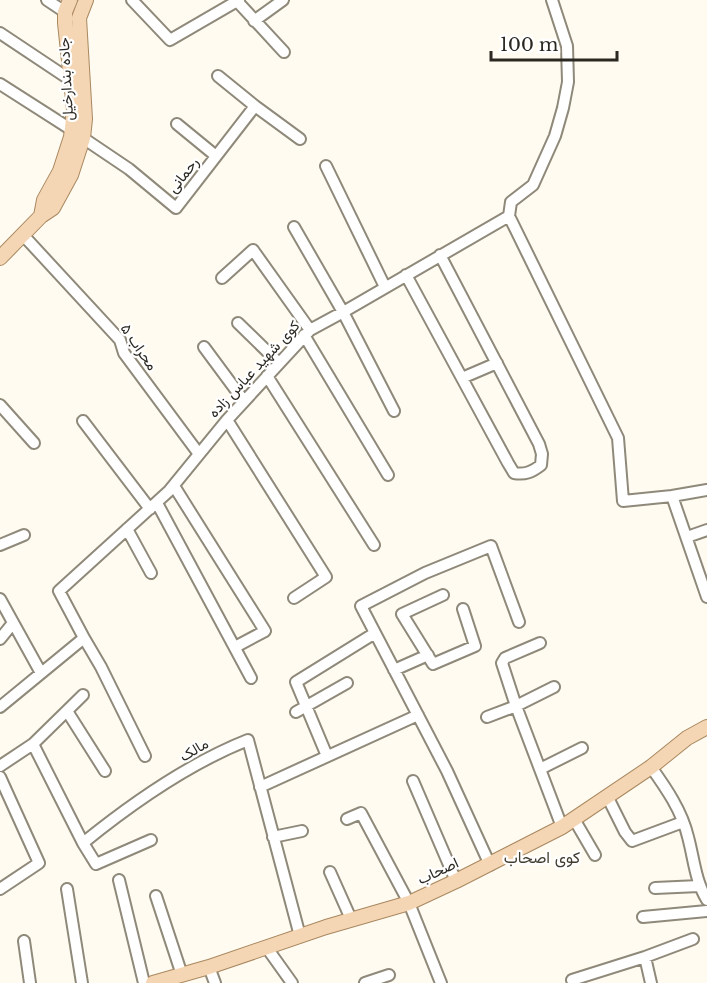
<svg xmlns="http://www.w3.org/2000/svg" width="707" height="983" font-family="'Libre Baskerville',Vazirmatn,serif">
<rect width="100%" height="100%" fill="#fffbf1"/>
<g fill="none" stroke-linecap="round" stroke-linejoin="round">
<defs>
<path id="minor" d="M47,0L65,12
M132,0L170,40L239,0
M236,0L284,52
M552,0L567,46L568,82L563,108L555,136L533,185L511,202L509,216L618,438L623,501L672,496L707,490
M254,21L283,0
M0,33L69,79
M0,84L72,130
M255,106L300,139
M177,124L216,156
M83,138L129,169L176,208L255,106L218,76
M326,166L385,287
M294,227L343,312L394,411
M23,235L120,340L124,353L199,454
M406,275L508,463L514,473C525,475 532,472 541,465L542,454L539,444L440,255
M222,278L253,250L310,330
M238,323L279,363
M304,335L388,475
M204,347L244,401
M267,376L374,545
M462,378L497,363
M0,405L34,443
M227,420L326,577L294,598
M83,421L150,509
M174,486L265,631L235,647
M672,496L707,597
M157,503L251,678
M127,529L151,573
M687,537L707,530
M0,545L24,535
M443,595L402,614L433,664L475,646L463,609
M0,599L41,673
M84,638L101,667L145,756
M0,639L13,623
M540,643L505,658L502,663L516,706L562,827
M394,670L428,655
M0,707L84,638L59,591L169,491L227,420L310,330L345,311L509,216
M67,711L105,771
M296,712L347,683
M487,717L516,706L554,687
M33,744L83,843C131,804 190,763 248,740L300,936
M327,756L296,682L375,633
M0,766L33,744L83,695
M651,767C666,788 682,811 688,837C694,859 695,880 707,900
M540,769L582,748
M0,777L39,863L0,889
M413,781L456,881
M260,787L418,715
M607,796L625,832L632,841L683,822
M347,819L361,813L409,903L441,983
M574,819L595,855
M273,837L302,831
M83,843L96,864L151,840
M490,865L447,771L361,606L425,573L491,546L519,622
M330,872L351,919
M119,880L144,983
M655,888L699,886
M67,889L82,983
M156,896L182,975
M643,917L707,911
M24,941L30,983
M267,948L292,983
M645,957L651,983
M209,967L215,983
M572,980L645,957L693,939
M365,983L389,975"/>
<path id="major" d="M41,216L44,200L60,171L71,137L74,109L65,23V12L70,0
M0,258L41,216L53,208L71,175L83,138L85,119L79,18L86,0
M153,983L209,967L326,927L409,903L456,881L562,827L651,767L687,738L707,727"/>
</defs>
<use href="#minor" stroke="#8f897a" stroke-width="14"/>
<use href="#major" stroke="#a98860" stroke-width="16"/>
<use href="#minor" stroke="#fff" stroke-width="10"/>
<use href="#major" stroke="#f4d6b4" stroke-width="14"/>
</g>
<g text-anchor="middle" stroke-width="4.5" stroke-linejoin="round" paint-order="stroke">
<g font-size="15" fill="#2b2822" stroke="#fff">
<text transform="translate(66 79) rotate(-93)" y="5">جاده بندارخیل</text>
<text transform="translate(183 175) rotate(-52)" y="5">رحمانی</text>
<text transform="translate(139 347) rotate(56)" y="5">محراب ۵</text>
<text transform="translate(254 369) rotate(-47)" y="5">کوی شهید عباس زاده</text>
<text transform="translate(194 750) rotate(-31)" y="5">مالک</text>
<text transform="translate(438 871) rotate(-25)" y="5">اصحاب</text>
</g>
<g font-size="16" fill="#413c2f" stroke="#fff">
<text x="542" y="863">کوی اصحاب</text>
</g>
</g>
<path d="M491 51v9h126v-9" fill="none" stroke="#2b2822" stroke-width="3"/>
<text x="500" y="51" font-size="18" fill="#2b2822" stroke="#ffffff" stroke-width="4.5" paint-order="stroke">100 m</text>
</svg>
